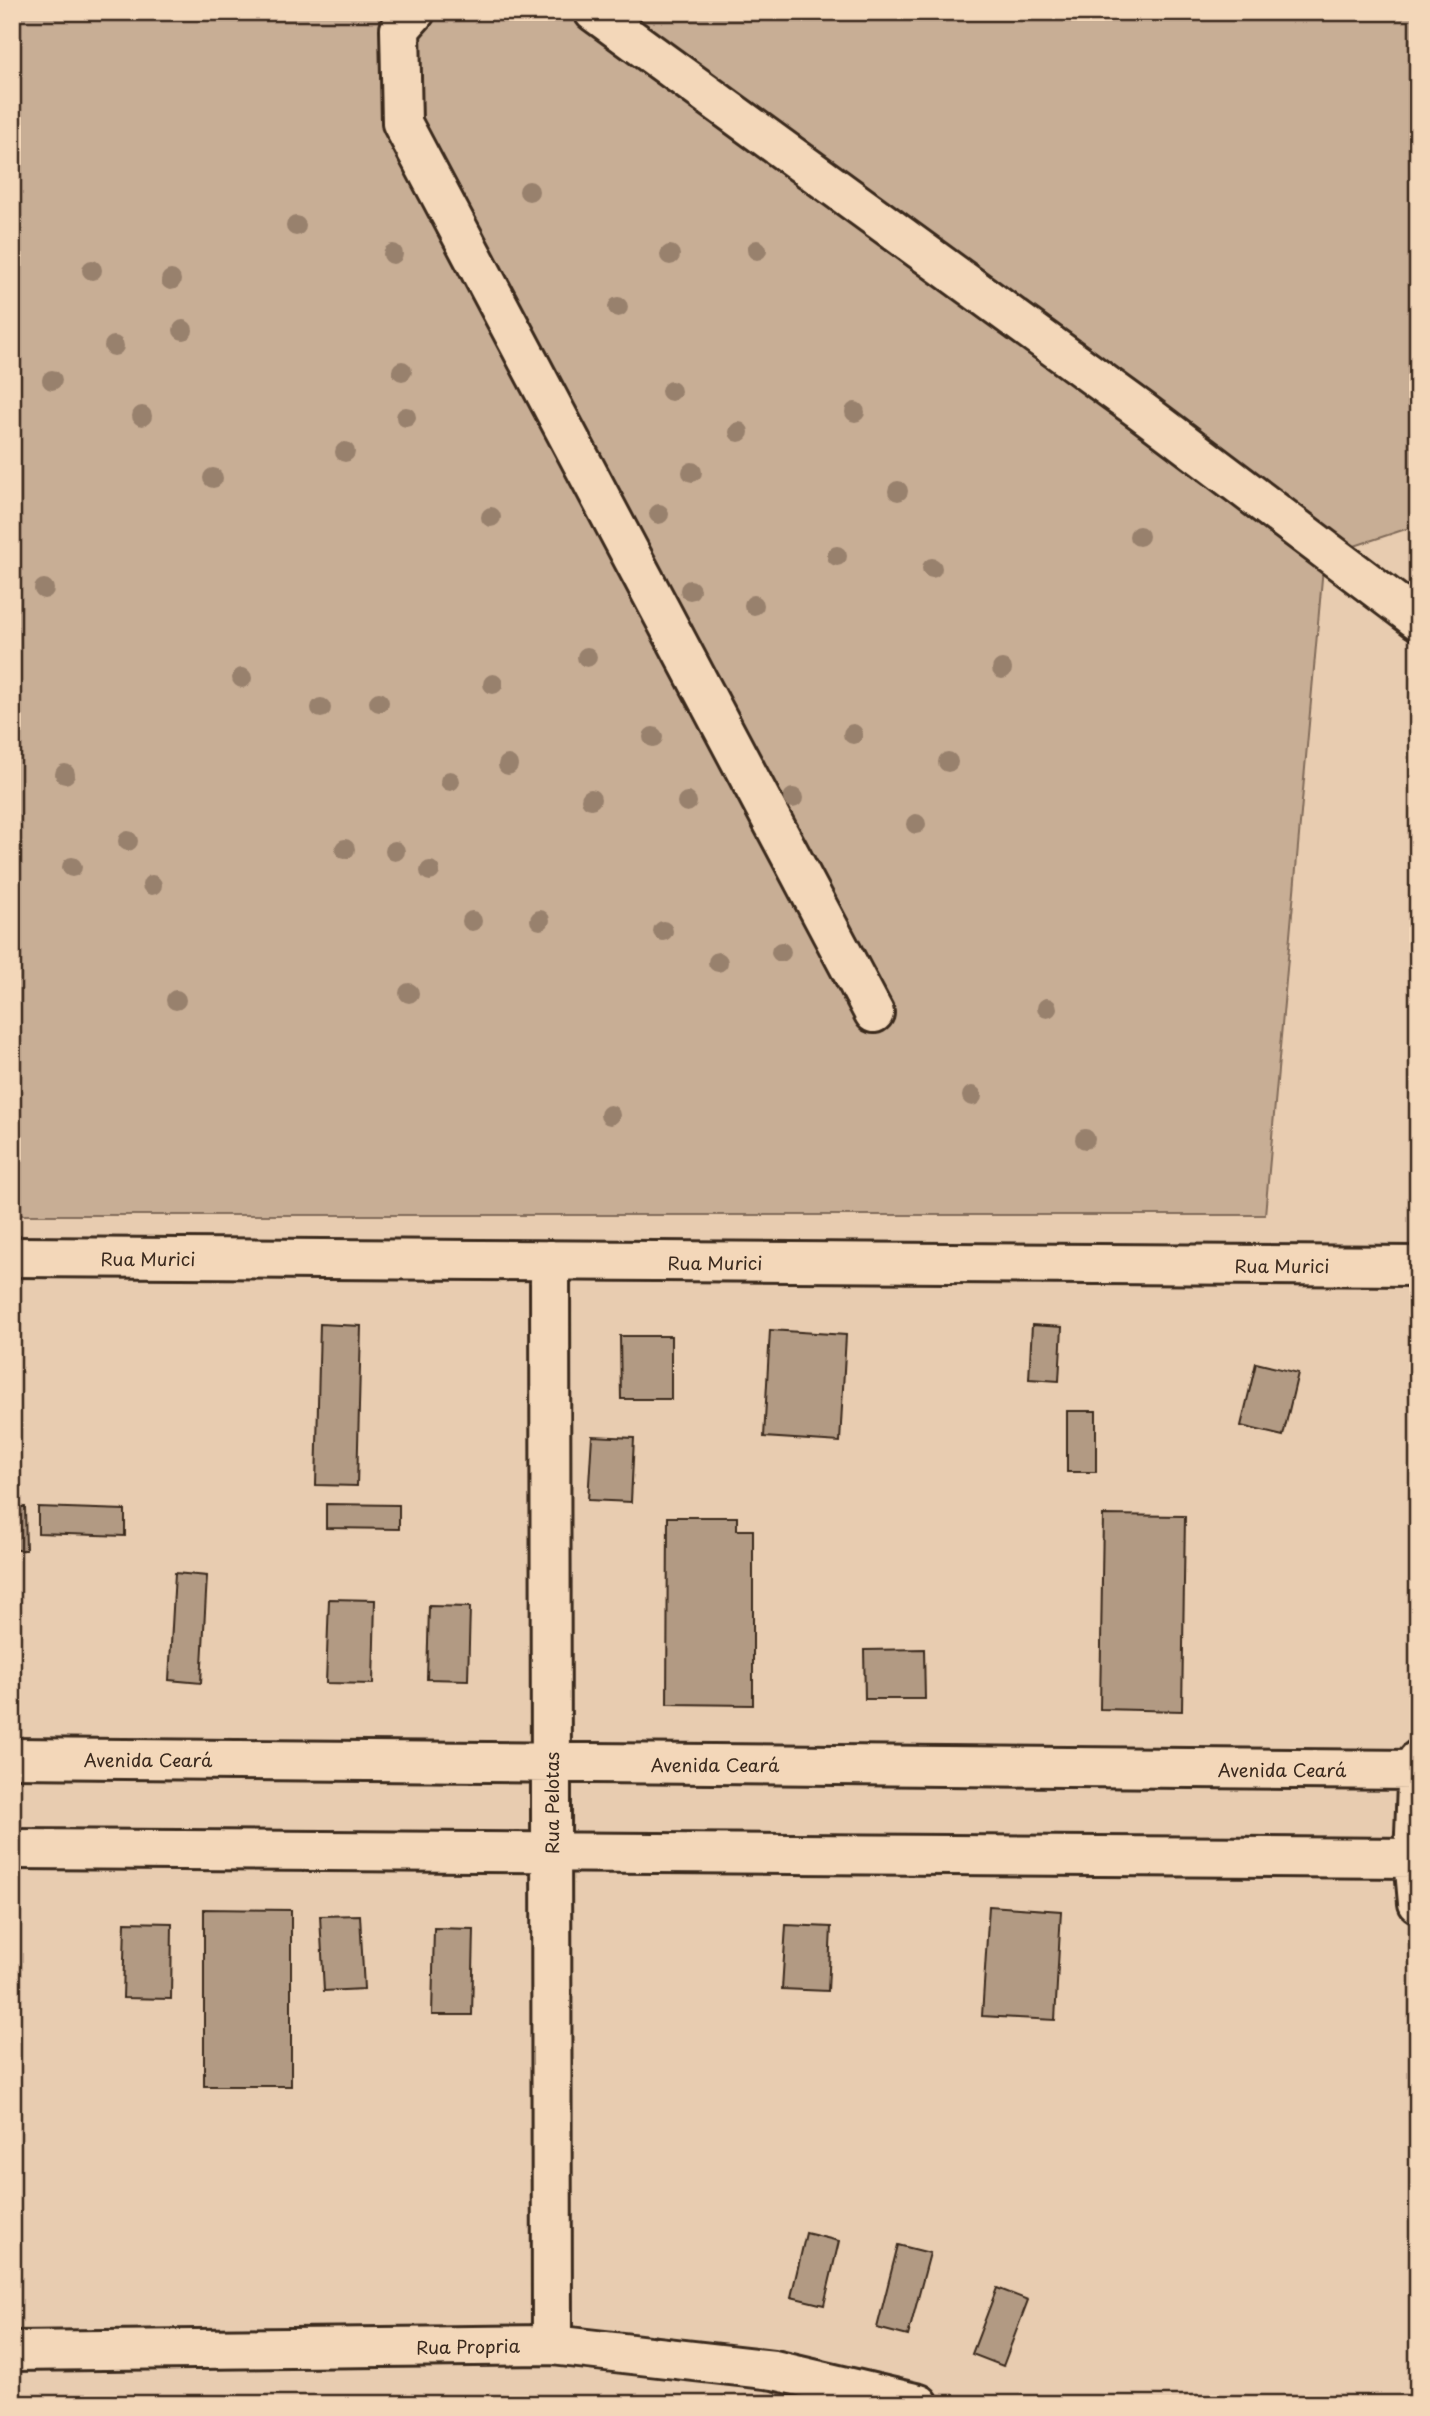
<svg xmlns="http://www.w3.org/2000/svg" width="1430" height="2416" viewBox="0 0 1430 2416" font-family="'Playpen Sans',sans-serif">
	<rect width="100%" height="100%" fill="#e8ccb0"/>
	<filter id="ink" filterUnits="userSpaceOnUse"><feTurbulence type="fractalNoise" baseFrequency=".0143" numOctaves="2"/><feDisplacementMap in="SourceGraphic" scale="14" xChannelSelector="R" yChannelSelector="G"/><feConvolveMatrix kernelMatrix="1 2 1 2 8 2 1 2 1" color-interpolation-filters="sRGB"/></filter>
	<g filter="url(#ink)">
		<path fill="#c8ae95" stroke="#826c5a" stroke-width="2" d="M 12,12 L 1418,12 L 1418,525 L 1324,556 L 1265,1215 L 12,1215 Z"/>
		<path fill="#b29a83" stroke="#3b2a1e" stroke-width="2" d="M 320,1324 L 361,1326 L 357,1486 L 316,1485 Z
			M 1032,1325 L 1062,1327 L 1059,1381 L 1029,1379 Z
			M 770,1330 L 846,1335 L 840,1442 L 764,1437 Z
			M 620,1336 L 671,1336 L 671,1399 L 621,1399 Z
			M 1256,1363 L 1298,1373 L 1283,1436 L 1241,1426 Z
			M 1067,1411 L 1096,1411 L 1096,1472 L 1067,1472 Z
			M 592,1436 L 634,1438 L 631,1502 L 588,1500 Z
			M 326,1504 L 399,1505 L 399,1529 L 326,1528 Z
			M 12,1507 L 25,1507 L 26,1550 L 12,1550 Z
			M 38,1507 L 125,1510 L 125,1536 L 38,1533 Z
			M 1103,1515 L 1185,1516 L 1182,1711 L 1100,1709 Z
			M 668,1517 L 737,1517 L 737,1530 L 753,1530 L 753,1705 L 667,1704 Z
			M 175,1573 L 207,1576 L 201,1683 L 169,1680 Z
			M 329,1599 L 375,1600 L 373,1684 L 326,1683 Z
			M 429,1606 L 470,1607 L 468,1680 L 427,1679 Z
			M 924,1649 L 925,1699 L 865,1699 L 864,1650 Z
			M 989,1906 L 1061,1911 L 1055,2020 L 982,2016 Z
			M 204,1909 L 291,1910 L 291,2086 L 204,2086 Z
			M 360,1915 L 364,1989 L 324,1991 L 320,1916 Z
			M 125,1922 L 172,1923 L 171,1999 L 123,1998 Z
			M 786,1925 L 831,1927 L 828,1991 L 782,1989 Z
			M 434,1928 L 474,1929 L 472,2015 L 432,2015 Z
			M 806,2233 L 839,2241 L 824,2305 L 791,2297 Z
			M 898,2245 L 930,2253 L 908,2336 L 877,2328 Z
			M 997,2288 L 1028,2300 L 1003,2366 L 972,2354 Z"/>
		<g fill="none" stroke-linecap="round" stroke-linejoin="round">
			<g stroke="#3b2a1e" stroke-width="44">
				<path id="minor" d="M 415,12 L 400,29 L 402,123 L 874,1013
					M 594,12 L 1143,412 L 1418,620
					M 12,1257 L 1418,1266
					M 550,1260 L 552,2345
					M 12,1758 L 1418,1770
					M 1418,1760 L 1414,1858 L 1418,1903
					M 12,1849 L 1418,1858
					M 12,2351 L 552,2345 L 774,2370 L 919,2404"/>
			</g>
			<use href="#minor" stroke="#f3d7b9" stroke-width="38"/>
		</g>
		<g fill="#98816d">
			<circle cx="529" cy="191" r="10"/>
			<circle cx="296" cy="226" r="10"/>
			<circle cx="757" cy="250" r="10"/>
			<circle cx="393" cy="254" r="10"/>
			<circle cx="670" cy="255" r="10"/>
			<circle cx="92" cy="270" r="10"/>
			<circle cx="171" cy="280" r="10"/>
			<circle cx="618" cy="307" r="10"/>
			<circle cx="183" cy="330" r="10"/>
			<circle cx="114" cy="346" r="10"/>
			<circle cx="402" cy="371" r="10"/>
			<circle cx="52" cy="380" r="10"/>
			<circle cx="671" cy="391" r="10"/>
			<circle cx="855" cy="412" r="10"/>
			<circle cx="142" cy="416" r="10"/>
			<circle cx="406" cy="417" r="10"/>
			<circle cx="739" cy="432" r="10"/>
			<circle cx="345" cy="452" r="10"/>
			<circle cx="692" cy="472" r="10"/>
			<circle cx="213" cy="478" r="10"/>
			<circle cx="898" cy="491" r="10"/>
			<circle cx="659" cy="514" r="10"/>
			<circle cx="491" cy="517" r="10"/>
			<circle cx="1139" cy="536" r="10"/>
			<circle cx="837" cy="556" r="10"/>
			<circle cx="932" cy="568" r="10"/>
			<circle cx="44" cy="589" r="10"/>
			<circle cx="690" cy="590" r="10"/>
			<circle cx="754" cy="605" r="10"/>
			<circle cx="587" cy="657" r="10"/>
			<circle cx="1002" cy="669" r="10"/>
			<circle cx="242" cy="678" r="10"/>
			<circle cx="493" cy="684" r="10"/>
			<circle cx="379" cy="702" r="10"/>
			<circle cx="321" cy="708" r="10"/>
			<circle cx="853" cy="734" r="10"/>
			<circle cx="653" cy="737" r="10"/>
			<circle cx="948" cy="762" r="10"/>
			<circle cx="508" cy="765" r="10"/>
			<circle cx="65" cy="774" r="10"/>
			<circle cx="450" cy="781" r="10"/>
			<circle cx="793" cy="798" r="10"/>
			<circle cx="591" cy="799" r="10"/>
			<circle cx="687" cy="802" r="10"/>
			<circle cx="916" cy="824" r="10"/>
			<circle cx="128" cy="841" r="10"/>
			<circle cx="345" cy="849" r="10"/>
			<circle cx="395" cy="851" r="10"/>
			<circle cx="72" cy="867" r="10"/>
			<circle cx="430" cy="871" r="10"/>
			<circle cx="152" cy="885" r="10"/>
			<circle cx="540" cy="920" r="10"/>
			<circle cx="472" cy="921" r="10"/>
			<circle cx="663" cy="931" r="10"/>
			<circle cx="781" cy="952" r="10"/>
			<circle cx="718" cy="962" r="10"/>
			<circle cx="409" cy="993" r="10"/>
			<circle cx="176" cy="1000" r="10"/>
			<circle cx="1047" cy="1008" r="10"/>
			<circle cx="972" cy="1096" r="10"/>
			<circle cx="610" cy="1115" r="10"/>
			<circle cx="1085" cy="1139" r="10"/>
		</g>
	</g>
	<g text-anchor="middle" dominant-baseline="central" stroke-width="5" stroke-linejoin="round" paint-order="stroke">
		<g font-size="18" fill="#3b2a1e" stroke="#f3d7b9">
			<text x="148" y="1258">Rua Murici</text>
			<text x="715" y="1262">Rua Murici</text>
			<text x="1282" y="1265">Rua Murici</text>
			<text x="148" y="1759">Avenida Ceará</text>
			<text x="715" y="1764">Avenida Ceará</text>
			<text x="1282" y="1769">Avenida Ceará</text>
			<text transform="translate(551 1803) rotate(-90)">Rua Pelotas</text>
			<text transform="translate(468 2346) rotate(-1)">Rua Propria</text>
		</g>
	</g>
	<rect width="1430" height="2416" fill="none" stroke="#f3d7b9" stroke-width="42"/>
	<rect x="21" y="21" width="1388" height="2374" fill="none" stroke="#3b2a1e" stroke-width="2.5" filter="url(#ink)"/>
</svg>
